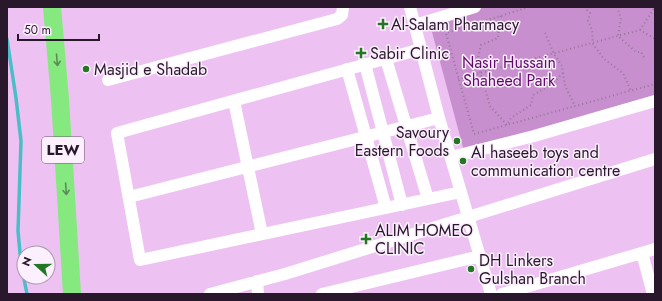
<svg xmlns="http://www.w3.org/2000/svg" width="662" height="301" viewBox="0 0 662 301" font-family="Jost,sans-serif">
	<rect width="100%" height="100%" fill="#eec1f3"/>
	<path fill="#c78fcd" d="M 475,7 L 655,7 L 655,95 L 464,151 L 429,21 Z"/>
	<g fill="none" stroke-linecap="round" stroke-linejoin="round">
		<path stroke="#4abec7" stroke-width="3.5" d="M 7,39 L 16,98 L 21,141 L 18,231 L 21,264 L 27,294"/>
		<path stroke="#97769b" stroke-width="2" stroke-dasharray="1 3" stroke-linecap="butt" d="M 529,7 L 446,33 L 474,134 L 655,84
			M 584,7 L 590,13 L 588,21 L 592,30 L 593,44 L 604,59 L 623,73 L 631,91
			M 617,7 L 621,18 L 618,36 L 636,52 L 641,52 L 645,59
			M 501,16 L 498,38 L 481,45 L 477,62 L 490,106 L 507,125 L 511,118 L 531,105 L 533,95 L 551,85 L 563,73
			M 640,30 L 655,7
			M 545,33 L 554,54 L 562,66 L 565,86 L 575,106
			M 458,79 L 640,30 L 655,39"/>
		<path stroke="#fff" stroke-width="12" d="M 410,7 L 439,118 L 491,294
			M 415,25 L 475,7
			M 421,49 L 117,133 L 140,260 L 461,192
			M 386,59 L 428,199
			M 365,64 L 402,205
			M 347,69 L 386,208
			M 108,80 L 337,19 L 342,15 L 343,7
			M 234,101 L 262,234
			M 451,157 L 534,136 L 655,101
			M 129,197 L 439,118
			M 642,253 L 653,294
			M 257,281 L 258,294
			M 210,294 L 285,274 L 655,159
			M 322,294 L 480,256
			M 502,294 L 655,249"/>
		<path stroke="#85e97f" stroke-width="18" d="M 52,7 L 60,99 L 72,294"/>
	</g>
	<defs><path id="oneway-shaft" d="M-6 0H5M1.5-3L5.5 0L1.5 3" fill="none" stroke-width="1.6" stroke-linecap="round" stroke-linejoin="round"/></defs>
	<g stroke="#5c8b59">
		<use href="#oneway-shaft" transform="translate(57 60) rotate(85)"/>
		<use href="#oneway-shaft" transform="translate(66 189) rotate(86)"/>
	</g>
	<g fill="#237722" stroke="#fceffe" stroke-width="1.5">
		<path d="M381 18h4v4h4v4h-4v4h-4v-4h-4v-4h4z"/>
		<path d="M359 47h4v4h4v4h-4v4h-4v-4h-4v-4h4z"/>
		<circle cx="86" cy="69" r="4"/>
		<circle cx="457" cy="141" r="4"/>
		<circle cx="463" cy="161" r="4"/>
		<path d="M364 233h4v4h4v4h-4v4h-4v-4h-4v-4h4z"/>
		<circle cx="471" cy="269" r="4"/>
	</g>
	<g text-anchor="middle" dominant-baseline="central" stroke-width="3" stroke-linejoin="round" paint-order="stroke">
		<rect fill="#fceffe" stroke="#68586a" stroke-width="1" x="42" y="137" width="42" height="26" rx="3"/>
		<g font-size="15" font-weight="bold" fill="#29182b">
			<text x="63" y="150">LEW</text>
		</g>
		<g font-size="16" fill="#29182b" stroke="#fceffe" text-anchor="start">
			<text x="391" y="24">Al-Salam Pharmacy</text>
			<text x="370" y="53">Sabir Clinic</text>
			<text x="94" y="69">Masjid e Shadab</text>
			<text x="449" y="132" text-anchor="end">Savoury<tspan x="449" dy="18">Eastern Foods</tspan></text>
			<text x="471" y="152">Al haseeb toys and<tspan x="471" dy="18">communication centre</tspan></text>
			<text x="375" y="230">ALIM HOMEO<tspan x="375" dy="18">CLINIC</tspan></text>
			<text x="479" y="260">DH Linkers<tspan x="479" dy="18">Gulshan Branch</tspan></text>
		</g>
		<g font-size="16" fill="#60096a" stroke="#fceffe">
			<text x="509" y="62">Nasir Hussain<tspan x="509" dy="18">Shaheed Park</tspan></text>
		</g>
	</g>
	<rect width="662" height="301" fill="none" stroke="#29182b" stroke-width="16"/>
	<g transform="translate(36 265) rotate(291)"><circle r="19" fill="#fceffe" stroke="#a899aa"/>
	<path d="M0-3L7 15L0 10L-7 15Z" fill="#237722"/>
	<text y="-6" font-size="11" font-weight="bold" text-anchor="middle" fill="#29182b">N</text>
	</g>
	<path d="M18 34v6h81v-6" fill="none" stroke="#29182b" stroke-width="2"/>
	<text x="24" y="34" font-size="12" fill="#29182b" stroke="#fceffe" stroke-width="3" paint-order="stroke">50 m</text>
</svg>
